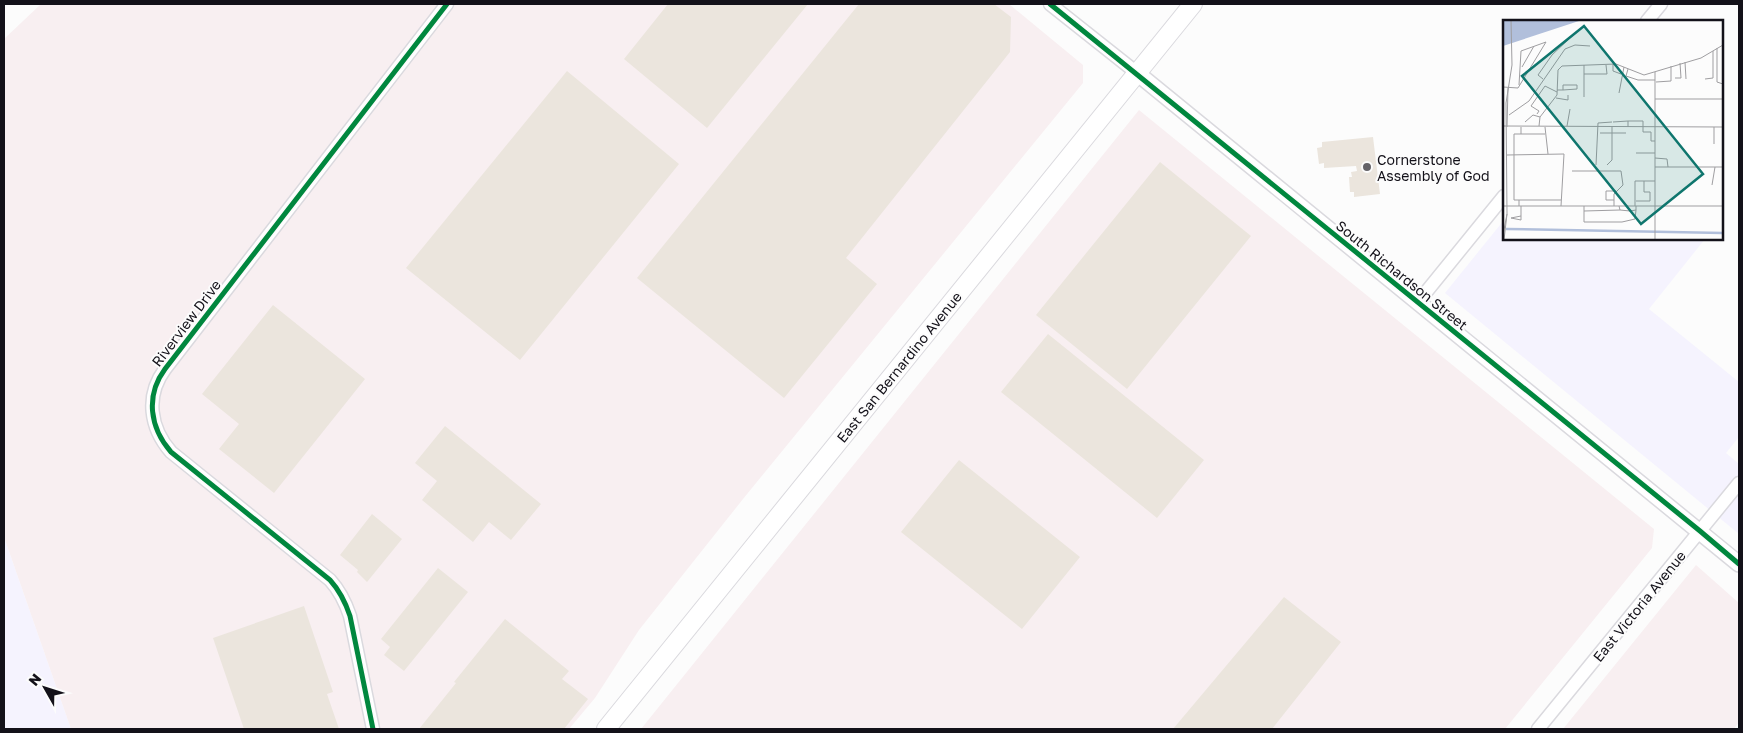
<svg xmlns="http://www.w3.org/2000/svg" width="1743" height="733" viewBox="0 0 1743 733" font-family="'Golos Text',sans-serif">
	<rect width="100%" height="100%" fill="#fcfcfc"/>
	<path fill="#f5f3fe" d="M 1504,220 L 1504,239 L 1705,239 L 1649,309 L 1739,382 L 1739,437 L 1726,453 L 1739,464 L 1739,534 L 1445,293 Z
		M 4,537 L 71,729 L 4,729 Z"/>
	<path fill="#f8eff1" d="M 41,4 L 1009,4 L 1083,65 L 1083,83 L 743,499 L 639,630 L 595,698 L 569,729 L 71,729 L 4,537 L 4,39 Z
		M 1139,110 L 1654,529 L 1652,548 L 1505,729 L 641,729 Z
		M 1696,565 L 1739,603 L 1739,722 L 1734,729 L 1563,729 Z"/>
	<path fill="#ebe5dd" d="M 668,4 L 808,4 L 707,128 L 624,59 Z
		M 859,4 L 994,4 L 1011,17 L 1010,52 L 846,258 L 877,284 L 784,398 L 637,278 Z
		M 567,71 L 679,164 L 520,360 L 406,268 Z
		M 1373,137 L 1380,194 L 1354,197 L 1354,192 L 1350,192 L 1349,177 L 1352,177 L 1351,172 L 1357,171 L 1356,166 L 1324,168 L 1324,163 L 1319,164 L 1317,148 L 1322,147 L 1322,142 Z
		M 1160,162 L 1251,236 L 1127,389 L 1036,315 Z
		M 273,305 L 365,379 L 274,493 L 219,449 L 239,424 L 202,394 Z
		M 1048,334 L 1204,460 L 1157,518 L 1001,392 Z
		M 445,426 L 541,504 L 511,540 L 489,522 L 473,542 L 422,500 L 437,481 L 415,463 Z
		M 959,460 L 1080,557 L 1022,629 L 901,532 Z
		M 372,514 L 402,539 L 367,582 L 357,572 L 358,570 L 340,555 Z
		M 438,568 L 468,592 L 404,671 L 384,655 L 390,647 L 381,639 Z
		M 1284,597 L 1341,642 L 1272,729 L 1173,729 Z
		M 304,606 L 333,692 L 327,694 L 339,729 L 244,729 L 213,638 Z
		M 505,619 L 569,671 L 562,679 L 588,699 L 564,729 L 419,729 L 456,683 L 454,682 Z"/>
	<g fill="none" stroke-linecap="round" stroke-linejoin="round">
		<g stroke="#dad9de" stroke-width="15">
			<path id="minor" d="M 1050,4 L 1137,73
				M 1647,21 L 1661,4
				M 1418,302 L 1504,196
				M 373,729 L 350,616 C 345,601 340,591 330,580 L 171,452 C 150,428 145,396 165,369 L 447,4
				M 1538,729 L 1739,483"/>
		</g>
		<g stroke="#dad9de" stroke-width="18">
			<path id="tertiary" d="M 1137,73 L 1739,564"/>
		</g>
		<g stroke="#dad9de" stroke-width="20">
			<path id="secondary" d="M 606,729 L 1193,4"/>
		</g>
		<use href="#minor" stroke="#fff" stroke-width="12"/>
		<use href="#tertiary" stroke="#fff" stroke-width="15"/>
		<use href="#secondary" stroke="#fff" stroke-width="18"/>
		<g stroke="#fcfcfc" stroke-width="8">
			<path id="cycleway" d="M 1050,4 L 1700,531 L 1739,564
				M 373,729 L 350,616 C 345,601 340,591 330,580 L 171,452 C 150,428 145,396 165,369 L 447,4"/>
		</g>
		<use href="#cycleway" stroke="#00873e" stroke-width="5"/>
	</g>
	<circle fill="#656368" stroke="#fcfcfc" stroke-width="2" cx="1367" cy="167" r="5"/>
	<g text-anchor="middle" dominant-baseline="central" stroke-width="4" stroke-linejoin="round" paint-order="stroke">
		<g font-size="14" fill="#131119" stroke="#fcfcfc" text-anchor="start">
			<text x="1377" y="159">Cornerstone<tspan x="1377" dy="16">Assembly of God</tspan></text>
		</g>
		<g font-size="14" fill="#131119" stroke="#fcfcfc">
			<text transform="translate(1402 275) rotate(39)">South Richardson Street</text>
			<text transform="translate(186 323) rotate(-53)">Riverview Drive</text>
			<text transform="translate(899 367) rotate(-51)">East San Bernardino Avenue</text>
			<text transform="translate(1639 606) rotate(-51)">East Victoria Avenue</text>
		</g>
	</g>
	<g transform="translate(1503 20)">
		<rect width="220" height="220" fill="#fcfcfc"/>
		<path d="M 0,0 L 79,0 L 0,26 Z" fill="#b1bfdb"/>
		<path fill="none" stroke="#b1bfdb" stroke-width="2.5" d="M 3,209 L 220,213"/>
		<path fill="none" stroke="#9f9ea1" stroke-width="1" d="M 214,28 L 214,62 L 220,64M 182,42 L 183,59M 110,44 L 110,51 L 118,54M 81,45 L 81,77M 19,47 L 31,26M 125,49 L 123,56 L 135,60 L 152,60M 152,52 L 152,220M 81,54 L 104,54 L 103,45M 172,58 L 178,58 L 177,43M 40,59 L 35,55 L 49,35 L 67,18M 202,59 L 210,58 L 210,31M 153,62 L 168,61 L 168,46M 0,67 L 15,68 L 43,22 L 18,31 L 16,65M 54,70 L 60,70 L 74,69 L 74,65 L 60,65 L 60,70M 116,73 L 121,47M 53,78 L 65,80 L 65,75M 152,79 L 220,79M 34,94 L 36,91 L 28,86 L 42,66 L 54,72M 6,95 L 26,81 L 62,29 L 72,25 L 87,26M 125,101 L 140,101 L 140,112 L 148,112 L 148,121 L 152,121M 22,102 L 30,95 L 37,97M 110,102 L 125,101 L 125,107M 0,106 L 220,107M 36,106 L 37,97 L 54,75 L 55,50 L 59,46 L 113,44 L 141,55 L 198,38 L 220,25M 64,106 L 67,89M 4,107 L 5,68M 42,107 L 45,134M 97,113 L 123,113M 18,114 L 42,114M 211,124 L 211,107M 133,133 L 152,133M 4,135 L 61,134 L 58,186M 152,138 L 164,139 L 165,147M 93,145 L 95,103 L 109,102M 104,145 L 109,140 L 109,107M 152,147 L 220,147M 69,151 L 118,151 L 120,165 L 111,174 L 111,186M 209,165 L 212,147M 16,180 L 58,180M 111,180 L 103,180 L 103,171 L 113,171M 133,181 L 147,181 L 147,172 L 141,172 L 141,161M 0,186 L 220,186M 16,186 L 16,180 L 11,180 L 11,114 L 18,114 L 18,107M 18,186 L 18,200 L 8,198 L 18,196M 81,186 L 81,191 L 117,190 L 116,186M 132,186 L 132,161 L 152,161M 117,190 L 127,191 L 133,190 L 133,186M 81,191 L 81,202 L 119,202 L 132,199 L 133,190M 0,215 L 4,194 L 3,83 L 9,45 L 8,0M 1,220 L 4,194"/>
		<path fill="#0f766e" fill-opacity="0.15" stroke="#0f766e" stroke-width="2.5" d="M 81,6 L 200,154 L 138,204 L 19,56 Z"/>
		<rect width="220" height="220" fill="none" stroke="#131119" stroke-width="2.5"/>
	</g>
	<rect width="1743" height="733" fill="none" stroke="#131119" stroke-width="10"/>
	<g transform="translate(45 688) rotate(309)" stroke="#fcfcfc" stroke-width="4" paint-order="stroke">
	<path d="M0-4L9 19L0 12L-9 19Z" fill="#131119"/>
	<text y="-8" font-size="14" font-weight="bold" text-anchor="middle" fill="#131119">N</text>
	</g>
</svg>
